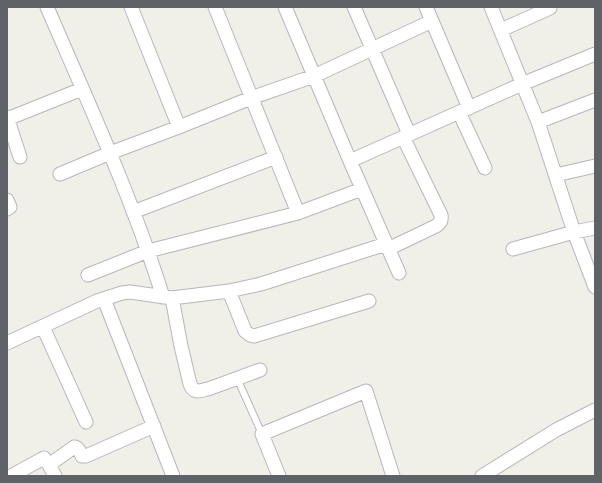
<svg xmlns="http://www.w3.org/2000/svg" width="602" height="483" viewBox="0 0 602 483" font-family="'DejaVu Sans',sans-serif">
	<rect width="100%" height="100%" fill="#f0efe8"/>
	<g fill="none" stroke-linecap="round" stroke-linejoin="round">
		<g stroke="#b5b7bb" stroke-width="8">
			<path id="lane" d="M 237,378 L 262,434"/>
		</g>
		<g stroke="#b5b7bb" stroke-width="15">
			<path id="street" d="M 47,7 C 88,102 132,197 163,297
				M 131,7 L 179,127
				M 215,7 L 298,213
				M 285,7 L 350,161 L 399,273
				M 354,7 L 409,134
				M 426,7 L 469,108
				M 491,7 L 538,122 L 574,232 L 595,287
				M 501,30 L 550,8
				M 459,112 L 485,168
				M 7,117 L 20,157
				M 7,119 L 82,89
				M 538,122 L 595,100
				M 350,161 L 522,84 L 595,54
				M 60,174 L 110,153 L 179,127 L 251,98 L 314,76 L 432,21
				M 556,175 L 595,166
				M 7,200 L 10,207 L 7,209
				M 133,212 L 276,157
				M 388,249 L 436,226 C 440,223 442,221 441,215 L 403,137
				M 513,249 L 574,232 L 595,228
				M 88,275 L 148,251 L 298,213 L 362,189
				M 229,291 L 245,331 L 250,335 L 254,336 L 369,301
				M 172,298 L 181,346 L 190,384 C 194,394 199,391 208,389 L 260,370
				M 104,299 L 173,476
				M 43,327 L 86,422
				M 7,343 L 97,301 L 122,293 L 130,292 L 172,298 L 229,291 L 261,284 L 386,244
				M 49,465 L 55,476
				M 11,476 L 42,459 L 44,458 L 49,465 L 74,447 C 78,447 80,452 82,456 L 86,456 L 154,426
				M 279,476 L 262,434 L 366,391 L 393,476
				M 482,476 L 556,430 L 595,410"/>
		</g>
		<use href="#lane" stroke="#fff" stroke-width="6"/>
		<use href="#street" stroke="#fff" stroke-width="13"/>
	</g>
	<rect width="602" height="483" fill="none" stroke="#5f6267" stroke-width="16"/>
</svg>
